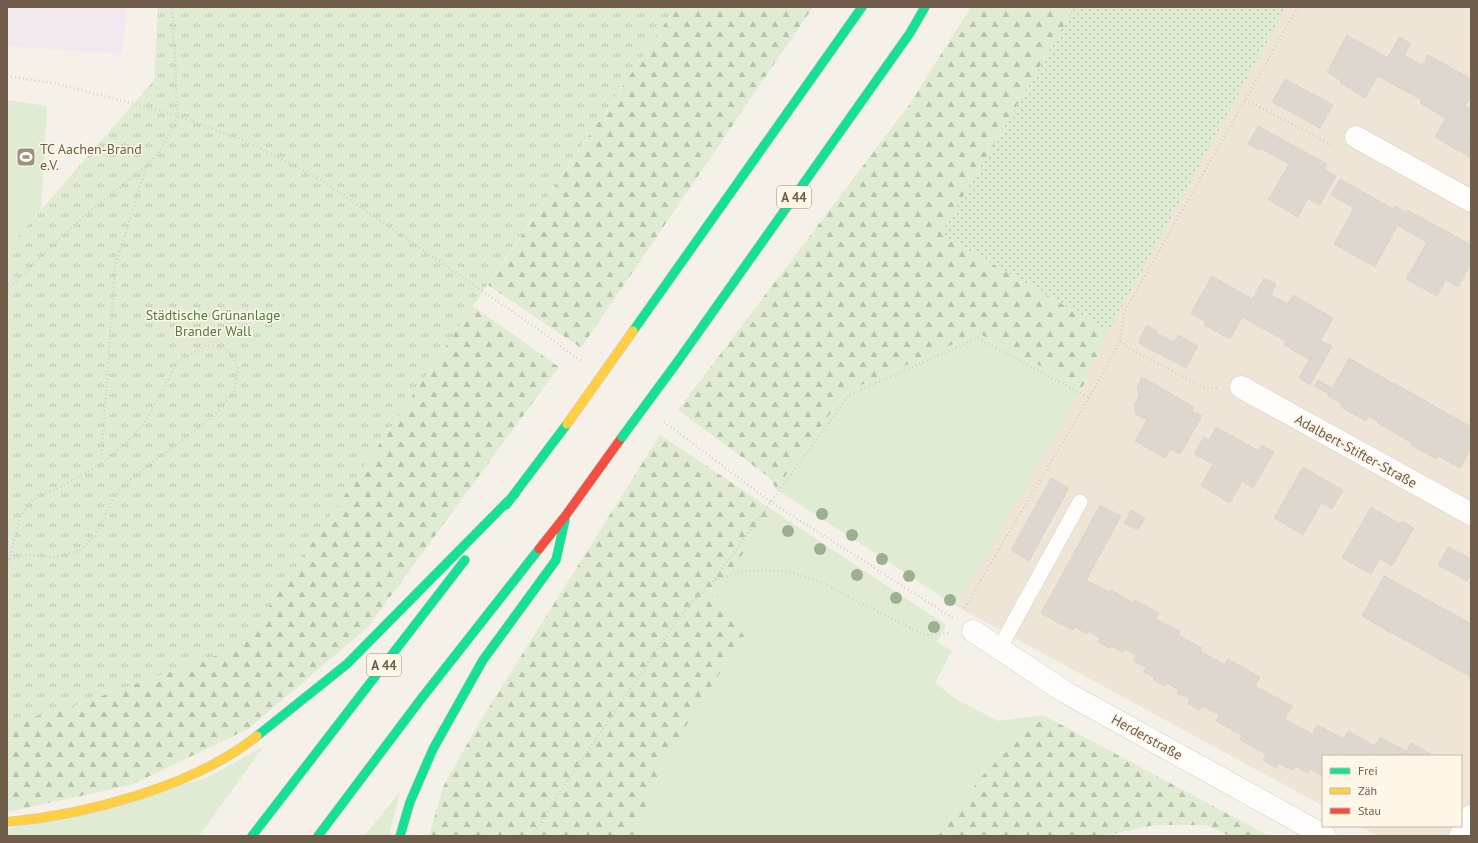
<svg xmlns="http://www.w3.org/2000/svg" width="1478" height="843" viewBox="0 0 1478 843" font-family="'PT Sans',sans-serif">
	<defs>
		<pattern id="forest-firs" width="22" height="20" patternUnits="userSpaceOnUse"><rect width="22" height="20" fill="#dfebd3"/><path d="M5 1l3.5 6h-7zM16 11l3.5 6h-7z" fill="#b9c2ad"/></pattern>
		<pattern id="park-tufts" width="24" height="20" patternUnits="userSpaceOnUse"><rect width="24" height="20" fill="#dfebd3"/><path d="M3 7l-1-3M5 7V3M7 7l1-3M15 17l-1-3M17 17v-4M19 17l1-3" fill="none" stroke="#b9c2ad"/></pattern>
		<pattern id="garden-dots" width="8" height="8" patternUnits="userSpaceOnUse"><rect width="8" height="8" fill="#dfebd3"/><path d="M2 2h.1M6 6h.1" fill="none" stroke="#b9c2ad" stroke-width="1.8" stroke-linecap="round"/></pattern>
	</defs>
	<rect width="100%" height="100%" fill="#f5f1e8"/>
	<path fill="#eee5d6" d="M 1286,7 L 1471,7 L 1471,836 L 1378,836 L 1360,826 L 1461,826 L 1461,756 L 1323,756 L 1323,806 L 956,606 L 1082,388 L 1109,331 Z"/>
	<path fill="#f2e8f0" d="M 7,7 L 127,7 L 122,54 L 7,46 Z"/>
	<path fill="#dfebd3" d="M 7,100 L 47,106 L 41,209 L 7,249 Z
		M 978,333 L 1082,388 L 956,606 L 776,489 L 846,392 Z
		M 774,511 L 946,625 L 937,642 L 952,651 L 935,683 L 956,699 L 998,721 L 1043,715 L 980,778 L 938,836 L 636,836 L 664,760 L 744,636 L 715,592 Z
		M 263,747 L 199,836 L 7,836 L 7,829 L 206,778 Z
		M 400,792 L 389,836 L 364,836 Z"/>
	<path fill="url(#forest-firs)" d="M 676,7 L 813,7 L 581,348 L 488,285 Z
		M 971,7 L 1075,7 L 941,234 L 1109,331 L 1082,388 L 978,333 L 846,392 L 776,489 L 770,478 L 678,410 L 909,105 Z
		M 473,306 L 559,367 L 368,627 L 248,729 L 131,785 L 7,812 L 7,722 L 59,711 L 242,646 Z
		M 660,435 L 774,511 L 715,592 L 744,636 L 664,760 L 636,836 L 429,836 L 443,787 L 479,723 Z
		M 1043,715 L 1269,836 L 1230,836 L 1206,825 L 1155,825 L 1102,836 L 938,836 L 980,778 Z"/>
	<path fill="url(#park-tufts)" d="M 158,7 L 676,7 L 242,646 L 59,711 L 7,722 L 7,249 L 154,80 Z"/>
	<path fill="url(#garden-dots)" d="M 1075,7 L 1286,7 L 1109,331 L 941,234 Z"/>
	<path fill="#ded7ce" stroke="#ddd5cb" d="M 1347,35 L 1388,58 L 1365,98 L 1340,83 L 1341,81 L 1327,72 Z
		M 1399,37 L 1411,44 L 1404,55 L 1422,65 L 1407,92 L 1378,76 Z
		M 1428,55 L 1468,77 L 1445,118 L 1420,103 L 1422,100 L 1407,92 Z
		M 1468,77 L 1471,79 L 1471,96 L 1465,106 L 1455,101 Z
		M 1285,79 L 1333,105 L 1320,128 L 1272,102 Z
		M 1455,101 L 1465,106 L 1445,143 L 1435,137 Z
		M 1465,106 L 1471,109 L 1471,139 L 1463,153 L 1445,143 Z
		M 1258,126 L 1327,164 L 1298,217 L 1268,200 L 1289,164 L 1260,148 L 1259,150 L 1248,144 Z
		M 1471,139 L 1471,158 L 1463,153 Z
		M 1325,170 L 1336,176 L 1320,205 L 1308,199 Z
		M 1340,179 L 1393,209 L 1364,261 L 1334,244 L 1354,208 L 1331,195 Z
		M 1395,206 L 1405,212 L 1375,267 L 1364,261 Z
		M 1407,210 L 1466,242 L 1437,296 L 1406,279 L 1427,242 L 1398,226 Z
		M 1466,242 L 1471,245 L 1471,263 L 1458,287 L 1446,280 Z
		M 1212,276 L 1252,299 L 1230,339 L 1204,325 L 1206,322 L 1191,313 Z
		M 1264,278 L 1276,284 L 1271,295 L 1288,304 L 1271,333 L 1242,317 Z
		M 1293,295 L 1333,318 L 1310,360 L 1284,345 L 1286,341 L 1271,333 Z
		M 1147,325 L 1157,331 L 1156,333 L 1174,342 L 1178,335 L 1198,346 L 1186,368 L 1140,344 L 1139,340 Z
		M 1320,340 L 1332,346 L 1310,385 L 1299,378 Z
		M 1349,358 L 1389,381 L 1366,421 L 1341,407 L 1342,404 L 1328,396 Z
		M 1142,377 L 1194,407 L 1165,458 L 1135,441 L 1147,420 L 1136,414 L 1134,405 L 1139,396 L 1137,387 Z
		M 1318,380 L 1332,388 L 1329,394 L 1314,386 Z
		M 1389,381 L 1399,386 L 1379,422 L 1369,416 Z
		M 1399,386 L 1459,420 L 1436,459 L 1411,445 L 1412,443 L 1378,423 Z
		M 1192,411 L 1202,416 L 1180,454 L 1170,449 Z
		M 1459,420 L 1471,427 L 1471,448 L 1460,468 L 1438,456 Z
		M 1216,427 L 1259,451 L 1230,503 L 1201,486 L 1213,464 L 1194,454 L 1204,437 L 1209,440 Z
		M 1262,445 L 1274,452 L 1253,488 L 1242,481 Z
		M 1303,467 L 1332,484 L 1303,535 L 1274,518 Z
		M 1051,478 L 1069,488 L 1029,561 L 1011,550 Z
		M 1332,484 L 1343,490 L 1332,509 L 1321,503 Z
		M 1100,505 L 1121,516 L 1062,625 L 1041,613 Z
		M 1371,507 L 1400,524 L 1371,574 L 1342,558 Z
		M 1131,510 L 1145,518 L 1138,530 L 1124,523 Z
		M 1402,521 L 1414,528 L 1392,566 L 1380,559 Z
		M 1448,547 L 1471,559 L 1471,574 L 1467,581 L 1438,565 Z
		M 1384,576 L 1410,590 L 1388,631 L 1362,616 Z
		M 1086,580 L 1110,592 L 1087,634 L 1075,627 L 1073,630 L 1062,625 Z
		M 1111,590 L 1134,603 L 1110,648 L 1098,642 L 1100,638 L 1088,631 Z
		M 1410,590 L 1437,605 L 1414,645 L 1388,631 Z
		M 1135,600 L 1159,613 L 1136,655 L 1125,649 L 1123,652 L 1111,646 Z
		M 1437,605 L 1463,619 L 1440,660 L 1414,645 Z
		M 1156,619 L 1180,631 L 1155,677 L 1144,672 L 1146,667 L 1133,661 Z
		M 1463,619 L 1471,624 L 1471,665 L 1466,674 L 1440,660 Z
		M 1178,635 L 1202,648 L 1179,690 L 1167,683 L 1165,686 L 1153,680 Z
		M 1200,651 L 1225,665 L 1200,710 L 1188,704 L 1190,699 L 1177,693 Z
		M 1228,659 L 1260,677 L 1232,730 L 1216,721 L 1220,715 L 1202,706 Z
		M 1471,665 L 1471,677 L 1466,674 Z
		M 1255,686 L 1292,706 L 1266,754 L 1240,740 L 1242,735 L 1232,730 Z
		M 1285,719 L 1312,734 L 1293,770 L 1278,763 L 1276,768 L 1263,760 Z
		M 1317,725 L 1344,739 L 1335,756 L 1323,756 L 1323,776 L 1310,769 L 1308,773 L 1295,766 Z
		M 1348,731 L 1375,746 L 1369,756 L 1335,756 Z
		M 1380,737 L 1406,751 L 1404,756 L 1369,756 Z
		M 1411,743 L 1434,756 L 1404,756 Z"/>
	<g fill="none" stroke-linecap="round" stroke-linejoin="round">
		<g stroke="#d4cec6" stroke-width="16">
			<path id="lane" d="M 999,649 L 1080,502"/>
		</g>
		<g stroke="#d4cec6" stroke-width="23">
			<path id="street" d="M 1356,137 L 1471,201
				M 1241,387 L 1471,514
				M 973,631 L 1065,692 L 1325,836
				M 1460,836 L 1471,816"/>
		</g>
		<g stroke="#d3cdc5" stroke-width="10">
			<path id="fast" d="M 633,331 L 862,7
				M 678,361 L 910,33 L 925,7
				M 506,505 L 567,424
				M 257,736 L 347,664 L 515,494
				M 252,836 L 465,560
				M 318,836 L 421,699 L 539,549
				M 400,836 L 410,802 L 433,749 L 483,660 L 556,560 L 565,520"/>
		</g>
		<g stroke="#d3cdc5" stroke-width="10">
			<path id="slow" d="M 7,822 C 86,815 195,786 257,736"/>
		</g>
		<g stroke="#d3cdc5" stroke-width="10">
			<path id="jam" d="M 539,549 L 566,515 L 622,437"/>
		</g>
		<path stroke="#d6d0ca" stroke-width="2.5" stroke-dasharray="1 3" stroke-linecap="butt" d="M 7,76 L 58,84 L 146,107 L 178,116 L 248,142 L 320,179 L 536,328 L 581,361
			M 1245,100 L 1332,145
			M 7,289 L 84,216 L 146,166 L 160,151 L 178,116 L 172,7
			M 1120,341 L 1130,349 L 1205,388 L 1218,388
			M 664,422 L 771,502 L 953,618
			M 101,463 L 115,267 L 146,167
			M 7,563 L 9,560 L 20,517 L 33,499 L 61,487 L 101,464 L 128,442 L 146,421 L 177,362 L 207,345 L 227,349 L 238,368 L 234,392 L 212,418 L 128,481 L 113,498 L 95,536 L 79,551 L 55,557 L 28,555 L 9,560
			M 715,580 L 741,572 L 767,570 L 793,573 L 818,581 L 924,635 L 949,633
			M 964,608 L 1089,398 L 1120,341 L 1124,313 L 1298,7
			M 533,836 L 560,792 L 682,613 L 714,580 L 849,395 L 978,338 L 1089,398"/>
		<use href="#lane" stroke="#fefdfc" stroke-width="15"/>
		<use href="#street" stroke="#fefdfc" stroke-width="22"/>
		<use href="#fast" stroke="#16e098" stroke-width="9"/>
		<use href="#slow" stroke="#ffcf43" stroke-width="9"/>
		<use href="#jam" stroke="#f24e42" stroke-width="9"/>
		<g stroke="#d3cdc5" stroke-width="10" stroke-linecap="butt">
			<path id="fast-bridge" d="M 622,437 L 678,361"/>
		</g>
		<g stroke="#d3cdc5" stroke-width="10" stroke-linecap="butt">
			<path id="slow-bridge" d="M 567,424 L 633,331"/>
		</g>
		<use href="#fast-bridge" stroke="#16e098" stroke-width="9"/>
		<use href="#slow-bridge" stroke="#ffcf43" stroke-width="9"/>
	</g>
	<g fill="#9bb08f">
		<circle cx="822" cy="514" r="6"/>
		<circle cx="788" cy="531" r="6"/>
		<circle cx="852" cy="535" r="6"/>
		<circle cx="820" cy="549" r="6"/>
		<circle cx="882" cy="559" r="6"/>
		<circle cx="857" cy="575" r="6"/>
		<circle cx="909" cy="576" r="6"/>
		<circle cx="896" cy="598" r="6"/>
		<circle cx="950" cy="600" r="6"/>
		<circle cx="934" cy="627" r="6"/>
	</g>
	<defs>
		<g id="stadium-square" transform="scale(1)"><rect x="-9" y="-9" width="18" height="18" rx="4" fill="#9f9082" stroke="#fef7e8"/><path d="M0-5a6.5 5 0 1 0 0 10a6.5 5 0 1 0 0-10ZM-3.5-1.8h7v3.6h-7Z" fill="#fff"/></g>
	</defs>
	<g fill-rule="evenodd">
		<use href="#stadium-square" x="26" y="157"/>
	</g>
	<g text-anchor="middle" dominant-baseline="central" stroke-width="3" stroke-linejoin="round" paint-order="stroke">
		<g fill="#fef7e8" stroke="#9b8a7a" stroke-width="1">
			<rect x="777" y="186" width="34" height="22" rx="3"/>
			<rect x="367" y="654" width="34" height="22" rx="3"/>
		</g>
		<g font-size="13" font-weight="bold" fill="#705c4b">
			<text x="794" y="197">A 44</text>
			<text x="384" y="665">A 44</text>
		</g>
		<g font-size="14" fill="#705c4b" stroke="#fef7e8" text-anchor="start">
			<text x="40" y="149">TC Aachen-Brand<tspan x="40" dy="16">e.V.</tspan></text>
		</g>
		<g font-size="14" fill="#517a47" stroke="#fef7e8">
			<text x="213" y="315">Städtische Grünanlage<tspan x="213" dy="16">Brander Wall</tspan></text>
		</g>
		<g font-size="14" fill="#705c4b" stroke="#fef7e8">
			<text transform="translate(1356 451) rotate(29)">Adalbert-Stifter-Straße</text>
			<text transform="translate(1147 737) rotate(29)">Herderstraße</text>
		</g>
	</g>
	<rect width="1478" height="843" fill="none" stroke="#705c4b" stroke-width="16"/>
	<rect x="1322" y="755" width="140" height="72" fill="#fef7e8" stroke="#c5b9a9"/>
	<rect x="1330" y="768" width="20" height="6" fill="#16e098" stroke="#c5b9a9"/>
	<text x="1358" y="775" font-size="12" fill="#705c4b">Frei</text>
	<rect x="1330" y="788" width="20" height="6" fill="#ffcf43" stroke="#c5b9a9"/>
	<text x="1358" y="795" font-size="12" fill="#705c4b">Zäh</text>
	<rect x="1330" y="808" width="20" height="6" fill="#f24e42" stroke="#c5b9a9"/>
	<text x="1358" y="815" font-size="12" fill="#705c4b">Stau</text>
</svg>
